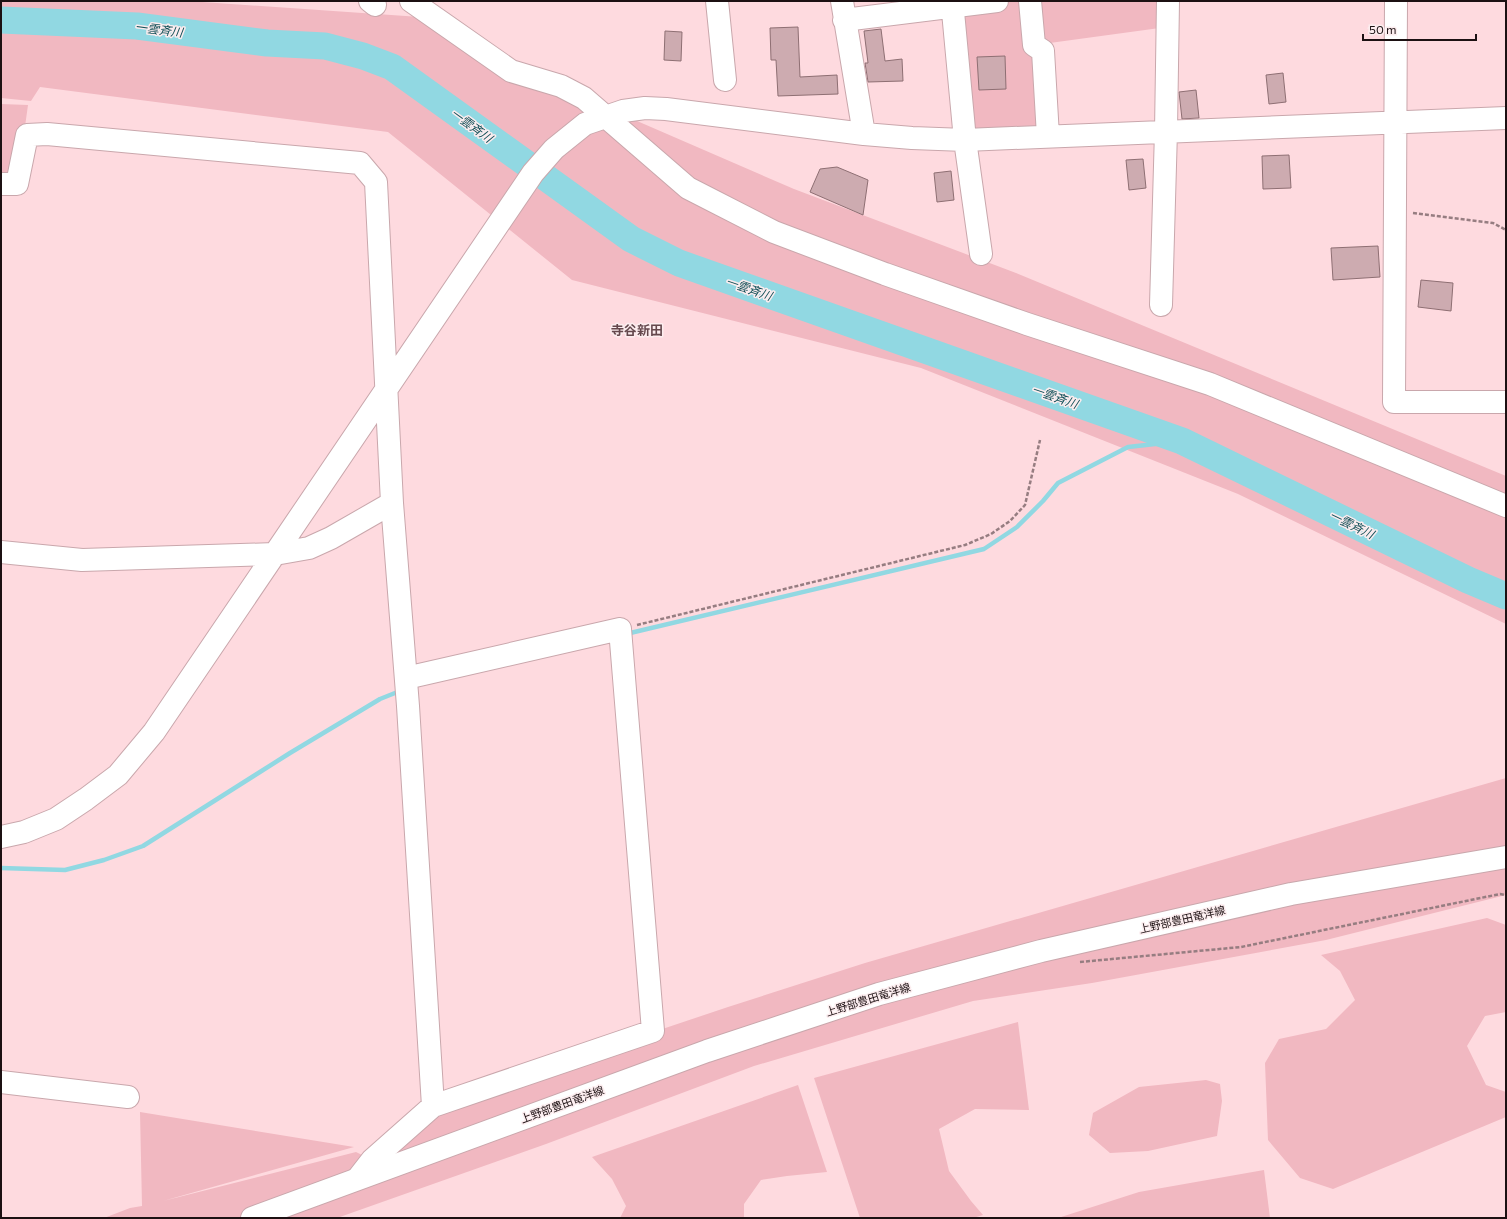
<svg xmlns="http://www.w3.org/2000/svg" width="1507" height="1219" viewBox="0 0 1507 1219" font-family="Commissioner,'Noto Sans JP',sans-serif">
	<rect width="100%" height="100%" fill="#fedadf"/>
	<path fill="#f1b8c1" d="M 1,1 L 188,1 L 420,17 L 584,98 L 794,189 L 1016,273 L 1506,476 L 1506,624 L 1238,494 L 921,368 L 572,280 L 388,132 L 40,87 L 31,101 L 1,98 Z
		M 963,1 L 1164,1 L 1167,27 L 1035,45 L 1038,136 L 965,140 Z
		M 1,104 L 28,105 L 17,184 L 1,184 Z
		M 1506,778 L 1506,895 L 1326,940 L 1092,983 L 973,1001 L 754,1066 L 546,1144 L 337,1218 L 104,1218 L 130,1208 L 142,1206 L 140,1112 L 354,1147 L 163,1201 L 356,1152 L 372,1160 L 433,1106 L 728,1007 L 865,963 Z
		M 1487,918 L 1506,925 L 1506,1012 L 1485,1016 L 1467,1046 L 1486,1085 L 1506,1092 L 1506,1117 L 1333,1189 L 1300,1178 L 1268,1140 L 1265,1063 L 1279,1039 L 1326,1029 L 1355,1000 L 1340,971 L 1321,955 Z
		M 1018,1022 L 1029,1110 L 975,1109 L 939,1129 L 949,1171 L 971,1201 L 983,1215 L 973,1218 L 860,1218 L 814,1078 Z
		M 1206,1080 L 1220,1084 L 1222,1101 L 1217,1136 L 1148,1151 L 1110,1153 L 1089,1135 L 1093,1113 L 1139,1087 Z
		M 798,1085 L 827,1172 L 787,1176 L 761,1180 L 744,1204 L 744,1218 L 620,1218 L 626,1206 L 612,1179 L 592,1157 Z
		M 1264,1170 L 1270,1218 L 1058,1218 L 1139,1192 Z"/>
	<g fill="none" stroke-linecap="round" stroke-linejoin="round">
		<path stroke="#91d8e2" stroke-width="4.5" d="M 626,634 L 984,549 L 1017,527 L 1043,501 L 1058,483 L 1128,447 L 1182,441
			M 1,868 L 65,870 L 104,860 L 143,846 L 290,753 L 380,699 L 400,691"/>
		<path stroke="#91d8e2" stroke-width="27" d="M 1,20 L 137,26 L 267,43 L 325,46 L 363,56 L 392,67 L 631,239 L 679,263 L 1182,441 L 1468,580 L 1506,596"/>
	</g>
	<path fill="#cdabb0" stroke="#8e6f73" d="M 798,27 L 800,77 L 837,75 L 838,94 L 778,96 L 776,60 L 771,60 L 770,28 Z
		M 881,29 L 885,61 L 902,59 L 903,81 L 868,82 L 865,63 L 868,63 L 864,31 Z
		M 665,31 L 682,32 L 681,61 L 664,60 Z
		M 1005,56 L 1006,89 L 979,90 L 977,57 Z
		M 1283,73 L 1286,102 L 1269,104 L 1266,75 Z
		M 1196,90 L 1199,118 L 1182,119 L 1179,92 Z
		M 1289,155 L 1291,188 L 1263,189 L 1262,156 Z
		M 1143,159 L 1146,188 L 1129,190 L 1126,160 Z
		M 837,167 L 868,180 L 863,215 L 810,192 L 820,169 Z
		M 951,171 L 954,200 L 937,202 L 934,173 Z
		M 1378,246 L 1380,277 L 1333,280 L 1331,248 Z
		M 1421,280 L 1453,283 L 1451,311 L 1418,307 Z"/>
	<g fill="none" stroke-linecap="round" stroke-linejoin="round">
		<g stroke="#c9a7ac" stroke-width="24">
			<path id="minor" d="M 370,1 L 375,5
				M 411,1 L 511,71 L 561,86 L 584,98 L 688,188 L 774,232 L 885,274 L 1027,324 L 1210,384 L 1506,506
				M 717,1 L 725,80
				M 842,1 L 864,134
				M 952,1 L 965,140 L 981,254
				M 1030,1 L 1034,45 L 1043,51 L 1048,136
				M 1396,1 L 1394,402 L 1506,402
				M 844,20 L 997,1
				M 1,184 L 17,184 L 27,135 L 47,134 L 360,163 L 376,182 L 392,503 L 408,706 L 433,1106
				M 1161,305 L 1166,131 L 1168,1
				M 1,552 L 82,560 L 275,554 L 309,548 L 331,538 L 392,503
				M 1,837 L 24,832 L 56,819 L 86,799 L 118,775 L 154,732 L 533,173 L 554,149 L 585,124 L 623,111 L 645,108 L 666,109 L 864,134 L 912,138 L 965,140 L 1506,118
				M 1,1082 L 128,1097
				M 358,1178 L 372,1160 L 433,1106 L 653,1031 L 620,629 L 406,678"/>
		</g>
		<g stroke="#c9a7ac" stroke-width="24">
			<path id="major" d="M 252,1218 L 707,1051 L 879,994 L 1041,951 L 1291,894 L 1506,857"/>
		</g>
		<path stroke="#967d81" stroke-width="2.5" stroke-dasharray="4 2" stroke-linecap="butt" d="M 1413,213 L 1493,223 L 1506,230
			M 637,625 L 965,545 L 991,534 L 1010,521 L 1025,505 L 1040,440
			M 1080,962 L 1241,947 L 1500,894 L 1506,895"/>
		<use href="#minor" stroke="#fff" stroke-width="22"/>
		<use href="#major" stroke="#fff" stroke-width="22"/>
	</g>
	<g text-anchor="middle" dominant-baseline="central" stroke-width="3" stroke-linejoin="round" paint-order="stroke">
		<g font-size="11" fill="#1c1012" stroke="#fcedef">
			<text transform="translate(1182 919) rotate(-13)">上野部豊田竜洋線</text>
			<text transform="translate(868 999) rotate(-17)">上野部豊田竜洋線</text>
			<text transform="translate(562 1104) rotate(-20)">上野部豊田竜洋線</text>
		</g>
		<g font-size="12" font-style="italic" fill="#125058" stroke="#fcedef">
			<text transform="translate(159 29) rotate(7)">一雲斉川</text>
			<text transform="translate(472 125) rotate(36)">一雲斉川</text>
			<text transform="translate(749 288) rotate(19)">一雲斉川</text>
			<text transform="translate(1055 396) rotate(19)">一雲斉川</text>
			<text transform="translate(1352 524) rotate(26)">一雲斉川</text>
		</g>
		<g font-size="13" font-weight="bold" fill="#65484d" stroke="#fcedef">
			<text x="637" y="330">寺谷新田</text>
		</g>
	</g>
	<rect width="1507" height="1219" fill="none" stroke="#1c1012" stroke-width="4"/>
	<path d="M1363 34v6h113v-6" fill="none" stroke="#1c1012" stroke-width="2"/>
	<text x="1369" y="34" font-size="12" fill="#1c1012" stroke="#fcedef" stroke-width="3" paint-order="stroke">50 m</text>
</svg>
